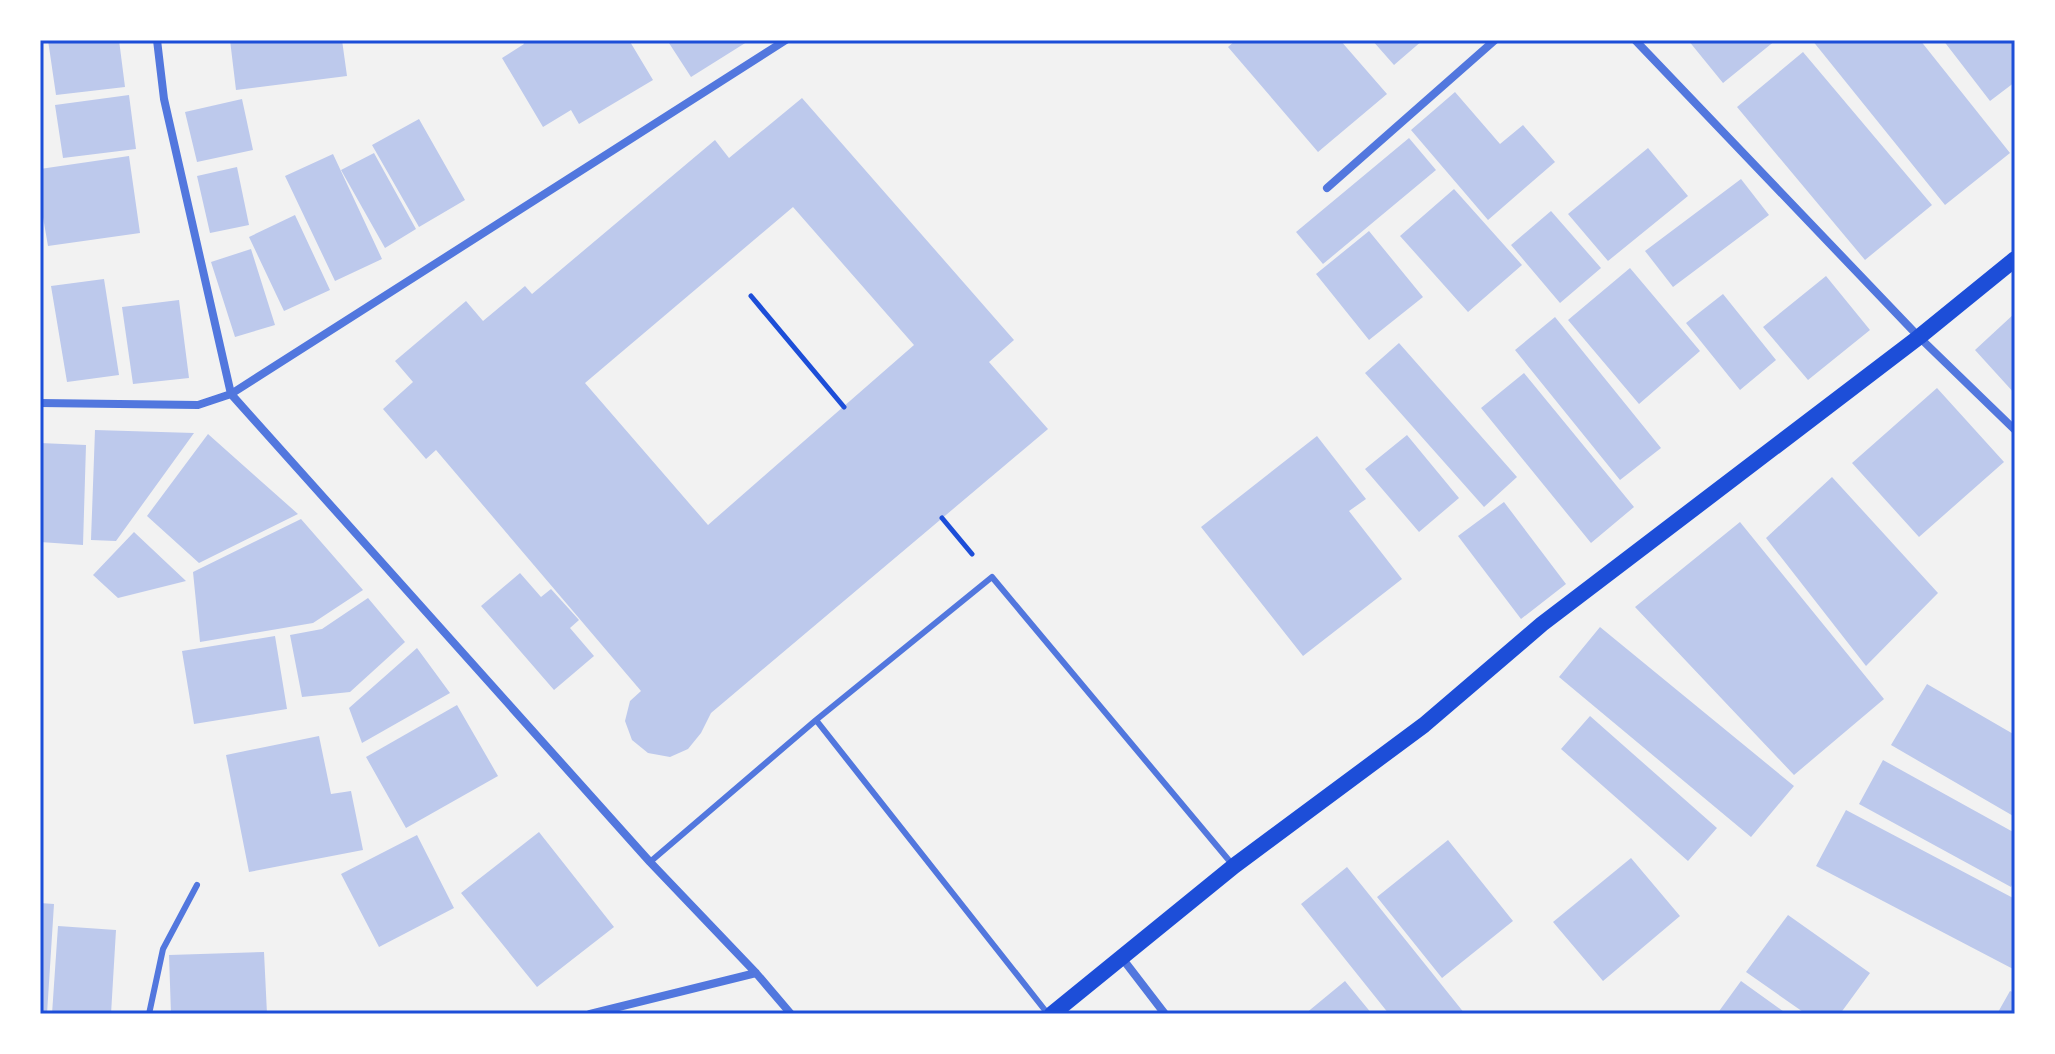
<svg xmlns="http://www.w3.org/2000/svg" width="2055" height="1054" viewBox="0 0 2055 1054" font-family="'PT Sans Narrow',sans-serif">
	<rect width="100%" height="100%" fill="#f2f2f2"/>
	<path fill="#bdc9ec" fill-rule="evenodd" d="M 48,40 L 119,40 L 125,87 L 56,95 Z
		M 230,40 L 342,40 L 347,76 L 236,90 Z
		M 522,40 L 629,40 L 653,80 L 579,124 L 571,110 L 543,127 L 502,58 L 524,44 Z
		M 667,40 L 750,40 L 691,77 Z
		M 1236,40 L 1340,40 L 1387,94 L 1318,152 L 1228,47 Z
		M 1372,40 L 1423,40 L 1394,65 Z
		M 1688,40 L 1776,40 L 1723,83 Z
		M 1812,40 L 1920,40 L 2010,153 L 1945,205 Z
		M 1943,40 L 2015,40 L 2015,82 L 1990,101 Z
		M 1803,52 L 1932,205 L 1865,260 L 1737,107 Z
		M 1455,92 L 1500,144 L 1523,125 L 1555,162 L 1488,220 L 1411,130 Z
		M 129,95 L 136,149 L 63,158 L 55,105 Z
		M 802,98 L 1014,340 L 989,362 L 1048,429 L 711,713 L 701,733 L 688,749 L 670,757 L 648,753 L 632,740 L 625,721 L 630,701 L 641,691 L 436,450 L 426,459 L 383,409 L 413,382 L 395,361 L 466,301 L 483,321 L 525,286 L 532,294 L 715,140 L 729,158 ZM 793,207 L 914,345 L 708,525 L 585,383 Z
		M 242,99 L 253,150 L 197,162 L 185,112 Z
		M 419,119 L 465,200 L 419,227 L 372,145 Z
		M 1409,138 L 1436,170 L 1323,264 L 1296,232 Z
		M 1648,148 L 1688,196 L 1608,261 L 1568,214 Z
		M 374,153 L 416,229 L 385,248 L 341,170 Z
		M 333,154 L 382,259 L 335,281 L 285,176 Z
		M 129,156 L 140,233 L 48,246 L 40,200 L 40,169 Z
		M 237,167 L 249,225 L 210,233 L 197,176 Z
		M 1741,179 L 1769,215 L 1673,287 L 1645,251 Z
		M 1454,189 L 1522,265 L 1468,312 L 1400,236 Z
		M 1551,211 L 1601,268 L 1560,303 L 1511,245 Z
		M 295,215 L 330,290 L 284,311 L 249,237 Z
		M 1369,231 L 1423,297 L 1369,340 L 1316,274 Z
		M 251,249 L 275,325 L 235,337 L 211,262 Z
		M 1630,268 L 1700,351 L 1639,404 L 1568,320 Z
		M 1826,276 L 1870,330 L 1808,380 L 1763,327 Z
		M 104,279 L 119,375 L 67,382 L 51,286 Z
		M 1723,294 L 1776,360 L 1740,390 L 1686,323 Z
		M 179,300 L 189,378 L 133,384 L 122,307 Z
		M 2015,313 L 2015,394 L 1975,350 Z
		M 1555,317 L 1661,448 L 1620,480 L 1515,350 Z
		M 1399,343 L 1517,477 L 1484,507 L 1365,373 Z
		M 1524,373 L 1634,507 L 1591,543 L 1481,408 Z
		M 1937,388 L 2004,462 L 1919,537 L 1852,463 Z
		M 95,430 L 194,433 L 116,541 L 91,540 Z
		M 208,434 L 298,514 L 199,563 L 147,516 Z
		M 1407,435 L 1459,498 L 1419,532 L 1365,469 Z
		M 1317,436 L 1366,499 L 1349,511 L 1402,579 L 1303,656 L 1201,527 Z
		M 40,443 L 86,445 L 83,545 L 40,542 Z
		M 1832,477 L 1938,593 L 1866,666 L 1766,538 Z
		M 1504,502 L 1566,584 L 1521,619 L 1458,536 Z
		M 301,519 L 363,590 L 313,623 L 200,642 L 193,572 Z
		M 1740,522 L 1884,699 L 1794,775 L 1635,607 Z
		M 134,532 L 186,581 L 118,598 L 93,575 Z
		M 520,573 L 541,597 L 551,589 L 579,620 L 570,628 L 594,656 L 554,690 L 481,606 Z
		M 368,598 L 405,642 L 350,692 L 302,697 L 290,635 L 322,629 Z
		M 1600,627 L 1794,786 L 1751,837 L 1559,677 Z
		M 275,636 L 287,709 L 194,724 L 182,651 Z
		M 417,648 L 450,693 L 362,743 L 349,708 Z
		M 1927,684 L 2015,735 L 2015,817 L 1891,745 Z
		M 457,705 L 498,776 L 406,828 L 366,757 Z
		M 1590,716 L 1717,828 L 1688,861 L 1561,749 Z
		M 319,736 L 331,794 L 351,791 L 363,850 L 249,872 L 226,755 Z
		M 1883,760 L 2015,833 L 2015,879 L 2011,887 L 1859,804 Z
		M 1846,810 L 2015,899 L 2015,970 L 1816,866 Z
		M 539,832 L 614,927 L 537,987 L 461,893 Z
		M 417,835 L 454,908 L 379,947 L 341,874 Z
		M 1448,840 L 1513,921 L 1442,978 L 1377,897 Z
		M 1631,858 L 1680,916 L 1603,981 L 1553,922 Z
		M 1347,867 L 1465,1014 L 1389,1014 L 1301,904 Z
		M 40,903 L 54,904 L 47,1014 L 40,1014 Z
		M 1788,915 L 1870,973 L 1840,1014 L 1806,1014 L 1746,972 Z
		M 58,926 L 116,930 L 111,1014 L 52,1014 Z
		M 264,952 L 267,1014 L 171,1014 L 169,955 Z
		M 1345,981 L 1372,1014 L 1305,1014 Z
		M 1741,981 L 1787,1014 L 1717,1014 Z
		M 2010,991 L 2015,993 L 2015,1014 L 1997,1014 Z"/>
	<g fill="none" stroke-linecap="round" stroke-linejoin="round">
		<path stroke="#1d4ed8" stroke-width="5" d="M 751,296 L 844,407
			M 942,518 L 972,554"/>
		<path stroke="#5277de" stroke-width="6" d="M 650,862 L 816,720
			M 149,1014 L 163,949 L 197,885
			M 1048,1014 L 816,720 L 992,577 L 1232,864"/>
		<path stroke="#5277de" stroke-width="8" d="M 157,40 L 164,99 L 231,394 L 650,862 L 756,973 L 791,1014
			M 1635,40 L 1919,337 L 2015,430
			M 1327,188 L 1495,40
			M 40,403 L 198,405 L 231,394 L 786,40
			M 1122,958 L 1165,1014
			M 590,1014 L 756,973"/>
		<path stroke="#1d4ed8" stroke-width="16" d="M 1052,1014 L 1234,866 L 1424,725 L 1542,624 L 1919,337 L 2015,259"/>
	</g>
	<rect width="2055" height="1054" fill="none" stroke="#ffffff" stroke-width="84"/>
	<rect x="42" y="42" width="1971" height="970" fill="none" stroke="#1d4ed8" stroke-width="3"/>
</svg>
